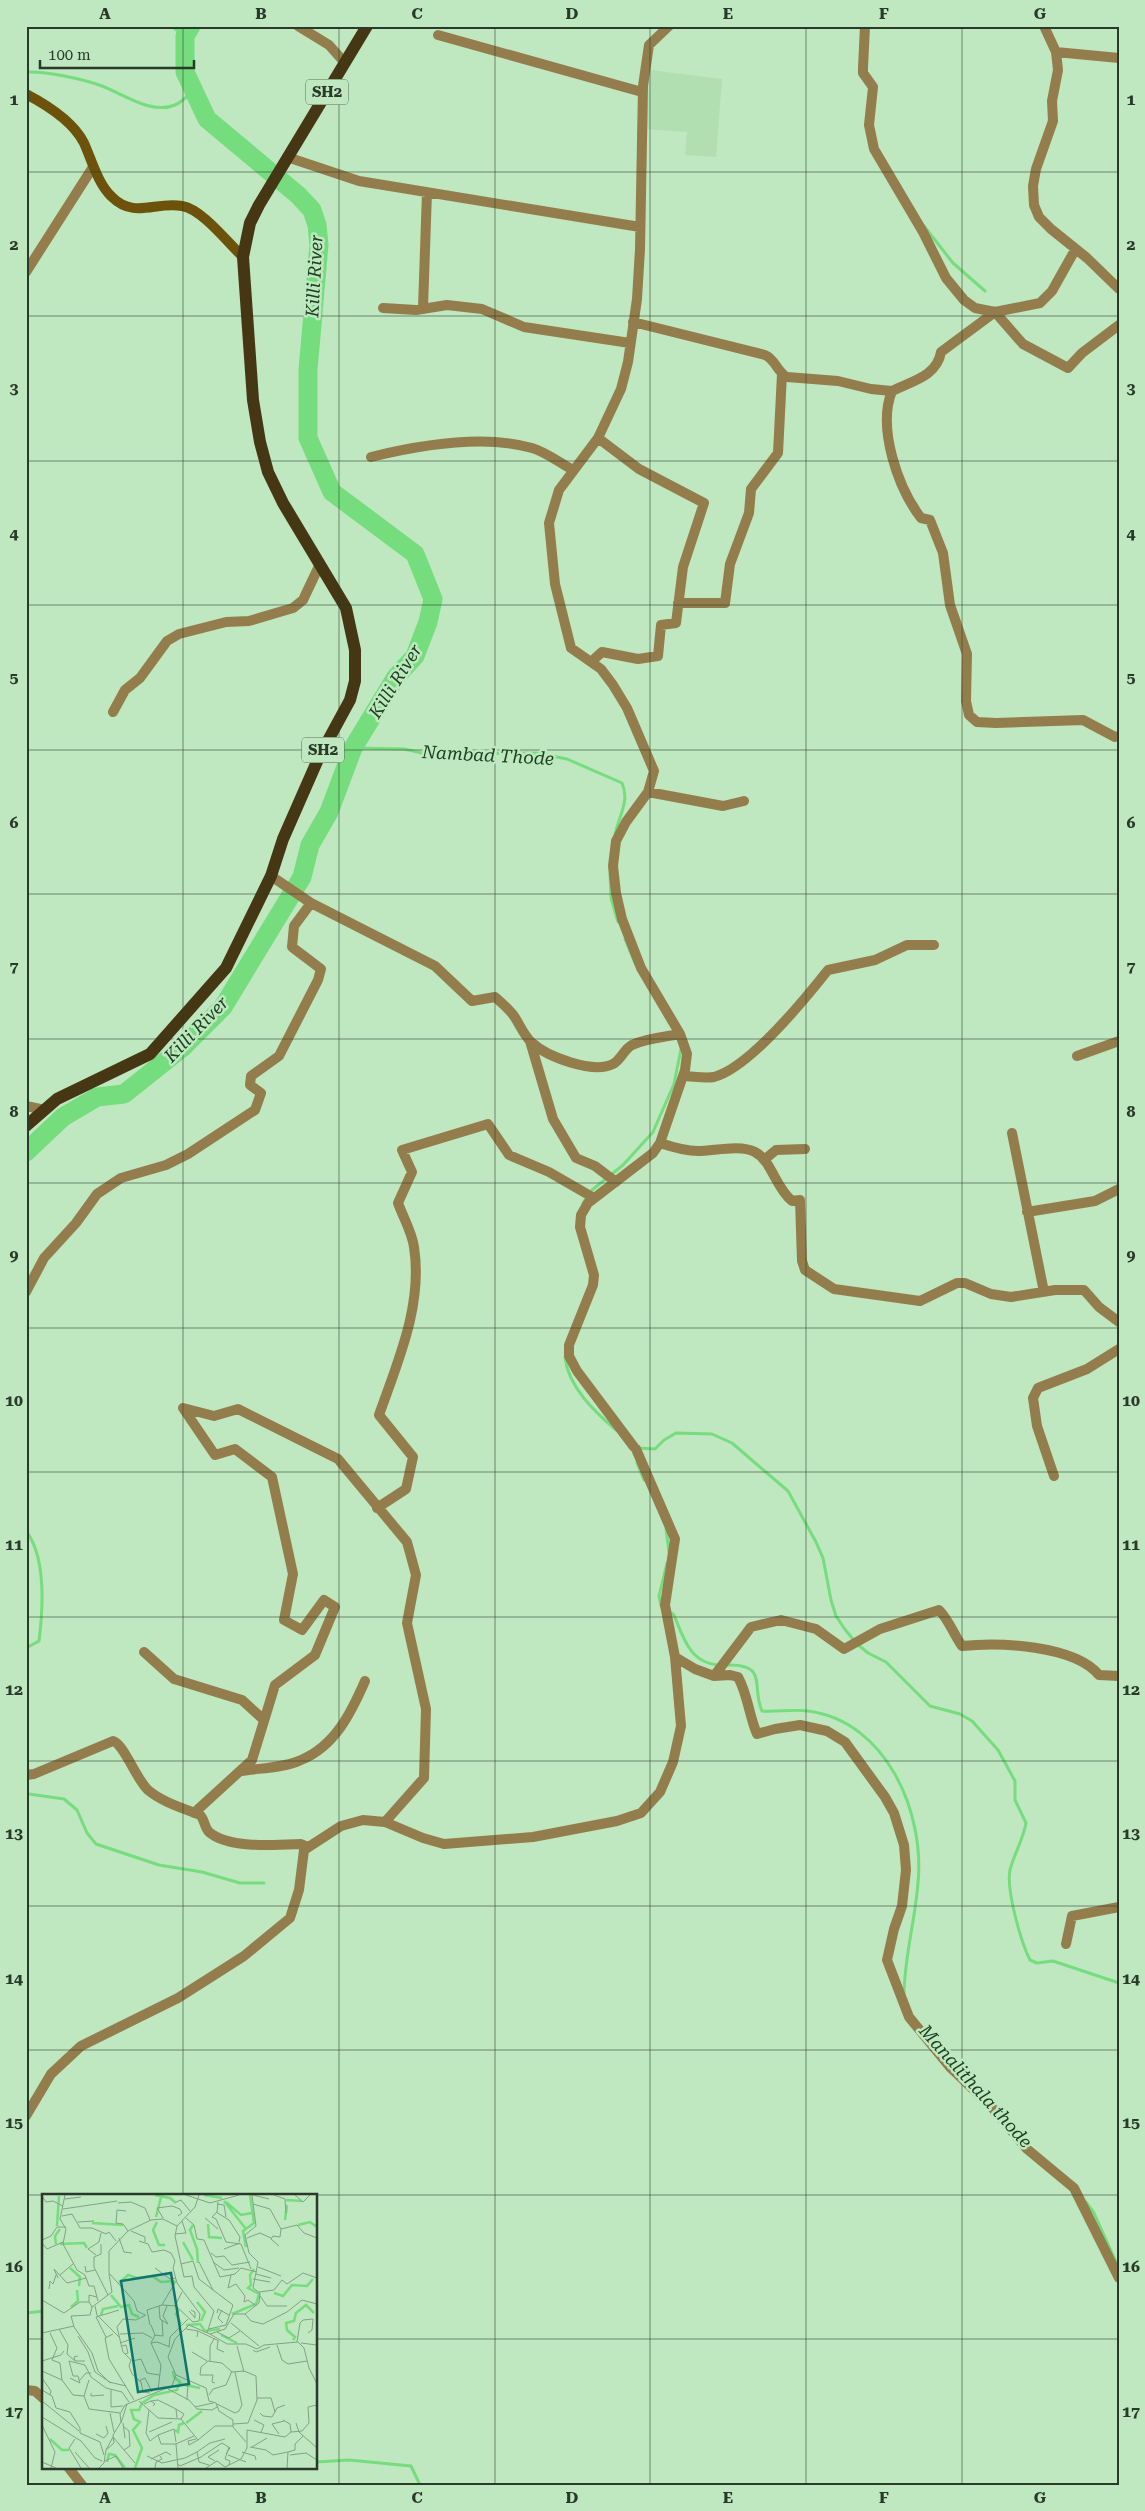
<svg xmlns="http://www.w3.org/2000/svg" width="1145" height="2511" viewBox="0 0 1145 2511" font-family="'Roboto Serif',serif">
	<rect width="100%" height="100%" fill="#bfe7c0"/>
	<path fill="#b1dfb2" d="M 650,70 L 722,79 L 716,157 L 685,155 L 687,132 L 645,129 Z"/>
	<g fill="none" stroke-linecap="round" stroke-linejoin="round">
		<path stroke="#75dd7e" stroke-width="3" d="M 171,26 L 185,36
			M 26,72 C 46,71 83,79 102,86 C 123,94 152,115 175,105 C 182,102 188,95 194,91
			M 924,226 L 953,263 L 985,291
			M 353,748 L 404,749 L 427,754 L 536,753 L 567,759 L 622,783 C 630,801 619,816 615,834
			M 610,874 L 611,898 L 618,922
			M 625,939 L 635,963
			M 583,1203 L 592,1190 L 623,1165 L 653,1132 L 674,1084 L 681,1049
			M 565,1357 C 568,1387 595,1412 616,1430
			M 637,1448 L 655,1449 L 664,1440 L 676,1433 L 712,1434 L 732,1443 L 788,1491 L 816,1542 L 823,1558 L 831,1600 L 836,1616 L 844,1628 L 856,1643 L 868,1653 L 886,1662 L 930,1706 L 960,1714 L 972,1721 L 998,1750 L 1015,1781 L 1015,1800 L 1026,1823 C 1023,1840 1014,1854 1010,1870 C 1006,1890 1021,1942 1030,1960 L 1037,1963 L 1053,1961 L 1119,1983
			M 637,1463 L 644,1480
			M 666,1529 L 669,1552
			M 26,1531 C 47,1558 43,1609 39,1641 L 26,1648
			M 661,1606 L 659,1596 L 667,1563
			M 670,1612 L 674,1615 C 683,1637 690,1664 720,1665
			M 726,1665 C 769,1663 751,1687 762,1711 C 777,1712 793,1709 808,1711 C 886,1721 925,1812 918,1883 C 915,1921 905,1954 904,1993
			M 26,1791 L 29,1794 L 64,1799 L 77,1810 L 87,1833 L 96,1844 L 159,1865 L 202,1872 L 240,1883 L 264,1883
			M 1086,2202 L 1094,2213 L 1117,2264
			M 26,2313 L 44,2311
			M 316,2462 L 349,2460 L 411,2466 L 420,2485"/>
		<path stroke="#75dd7e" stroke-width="19" d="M 26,1152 L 63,1117 L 97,1097 L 124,1094 L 183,1047 L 223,1007 L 302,877 L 310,845 L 329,812 L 353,748 L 396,677 L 415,656 L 428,622 L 433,599 L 415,554 L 332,492 L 308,438 L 308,370 L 319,245 L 317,225 L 312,210 L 298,195 L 207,119 L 185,72 L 185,36 L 191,26"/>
		<path stroke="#947d4c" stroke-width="10" d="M 298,26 L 329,45 L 345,63
			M 865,26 L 863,68 L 863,73 L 873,87 L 869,125 L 874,149 L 923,232 L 946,278 L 964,300 L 975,308 L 995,312 L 1040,303 L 1052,291 L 1075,250
			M 1044,26 L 1056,52 L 1058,70 L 1052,101 L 1053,121 L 1036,169 L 1033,186 L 1034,205 L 1039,217 L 1051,229 L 1087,258 L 1119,289
			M 438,35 L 642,92
			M 1056,52 L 1119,58
			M 287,157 L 359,181 L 640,227
			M 26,272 L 93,167
			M 383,308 L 416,310 L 447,305 L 482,309 L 524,327 L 630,343
			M 423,308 L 427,192
			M 633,322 L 765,355 C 776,360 777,372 787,377 L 838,381 L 871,389 L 892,391 C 877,428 898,488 921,518 L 930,520 L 943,553 L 950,605 L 967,654 L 966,701 L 969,715 L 977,722 L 996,723 L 1083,720 L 1115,737 L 1119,736
			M 892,391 C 912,381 937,376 941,352 L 995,312 L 1023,344 L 1068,368 L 1082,353 L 1119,325
			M 371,457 C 420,445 483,434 532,448 C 546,452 560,463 573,470
			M 678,603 L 725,603 L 730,564 L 749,513 L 751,489 L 778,453 L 782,374
			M 591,662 L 602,652 L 638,659 L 658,656 L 661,625 L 676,623 L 683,567 L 704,503 L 639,469 L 598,438
			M 113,712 L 125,690 L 140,678 L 167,641 L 179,634 L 226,622 L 249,621 L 293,608 L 303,600 L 320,564
			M 648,792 L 723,806 L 744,801
			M 271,876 L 311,903 L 435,966 L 472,1001 L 495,997 C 502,1003 509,1009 514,1016 C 520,1025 523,1034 531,1042 C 547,1057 593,1074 613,1064 C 621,1060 624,1049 632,1045 C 646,1038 665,1037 680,1034
			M 530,1041 L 553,1119 L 576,1158 L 595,1166 L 616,1182
			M 1077,1056 L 1119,1041
			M 683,1076 C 692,1076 705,1079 714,1077 C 749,1068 805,999 828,970 L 875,960 L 907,945 L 934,945
			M 26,1106 L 45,1110
			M 1012,1133 L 1044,1292
			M 660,1143 C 672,1147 685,1151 698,1151 C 714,1151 740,1144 755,1152 C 772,1161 775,1187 792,1201 L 800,1200 L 802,1261 L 805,1270 L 834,1289 L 920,1301 L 957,1283 L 965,1283 L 991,1294 L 1011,1297 L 1055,1290 L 1084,1290 L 1099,1307 L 1119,1322
			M 764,1160 L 776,1150 L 805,1149
			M 1027,1212 L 1095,1201 L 1119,1189
			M 26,1292 L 44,1258 L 76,1223 L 97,1194 L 121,1178 L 166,1165 L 188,1154 L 255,1110 L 261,1093 L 250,1085 L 251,1076 L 279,1056 L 318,980 L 321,969 L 292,947 L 294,926 L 311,903
			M 634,1447 L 577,1371 L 569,1356 L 569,1345 L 593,1285 L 594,1275 L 580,1227 L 581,1215 L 588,1203 L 653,1153 L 660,1143 L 685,1070 L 687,1054 L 680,1034 L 641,968 L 622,919 L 616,893 L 613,866 L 616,841 L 626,822 L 648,792 L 654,771 L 627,708 L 613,685 L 601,669 L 571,648 L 555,584 L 549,523 L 559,490 L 598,438 L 621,389 L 628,362 L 637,299 L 640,249 L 643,86 L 649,45 L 669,26
			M 1054,1476 L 1037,1426 L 1033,1398 L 1038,1388 L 1087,1369 L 1119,1349
			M 377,1508 L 406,1489 L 413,1457 L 379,1415 C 398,1361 423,1305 414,1247 C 412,1232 403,1217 398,1203 L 412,1172 L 402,1150 L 488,1124 L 509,1155 L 549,1172 L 594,1198
			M 144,1652 L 174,1679 L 242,1700 L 264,1720
			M 675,1657 L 695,1669 L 714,1676 L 751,1627 L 781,1620 L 816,1629 L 844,1649 L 880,1629 L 939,1610 C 949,1620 954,1635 962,1646 C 999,1642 1074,1645 1099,1675 L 1119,1676
			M 714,1676 L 730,1675 L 738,1677 C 748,1695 749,1716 757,1734 L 775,1729 L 800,1725 L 827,1731 L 845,1742 L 885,1797 L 894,1813 L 904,1845 L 906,1870 L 902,1906 L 894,1929 L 887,1960 L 909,2017 L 950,2067 L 990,2105 L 1027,2149 L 1074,2188 L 1119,2278
			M 241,1771 C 260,1768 284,1768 301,1760 C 335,1746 351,1713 365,1681
			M 26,1775 L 34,1774 L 113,1741 C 124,1744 136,1779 148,1790 C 162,1802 183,1808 200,1815 C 205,1820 204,1827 209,1832 C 228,1849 277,1845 301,1844 L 308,1847
			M 194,1813 L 252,1760 L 275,1685 L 315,1655 L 335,1607 L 324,1600 L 302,1630 L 284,1620 L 293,1574 L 272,1477 L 235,1449 L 215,1455 L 183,1408 L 214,1416 L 238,1409 L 338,1459 L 407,1542 L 416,1575 L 407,1623 L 426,1709 L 424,1778 L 385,1822
			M 1066,1944 L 1072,1916 L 1119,1907
			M 26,2116 L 51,2074 L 81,2046 L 178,1998 L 244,1956 L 290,1918 L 299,1890 L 304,1850 L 341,1826 L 363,1820 L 385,1822 L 423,1838 L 444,1844 L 533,1837 L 617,1821 L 641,1813 L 660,1792 L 673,1762 L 681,1726 L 675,1657 L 665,1605 L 675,1539 L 636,1449
			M 26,2390 L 35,2391 L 44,2399
			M 68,2467 L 82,2485"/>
		<path stroke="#6c520a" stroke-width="10" d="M 26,94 C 47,105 73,121 84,143 C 92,161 98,184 112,197 C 134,219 156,201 182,206 C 202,209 228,243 243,257"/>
		<path stroke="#463714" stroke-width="12" d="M 26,1126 L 57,1099 L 150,1054 L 226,968 L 271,876 L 283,839 L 319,757 L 350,700 L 355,681 L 355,650 L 346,608 L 283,503 L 268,472 L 260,442 L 253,400 L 243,257 L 250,223 L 259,205 L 367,26"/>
	</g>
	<path fill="none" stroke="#2a3a2a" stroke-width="1" stroke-opacity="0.55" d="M 183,26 L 183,2195M 339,26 L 339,2485M 495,26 L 495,2485M 650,26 L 650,2485M 806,26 L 806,2485M 962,26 L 962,2485M 26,172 L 1119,172M 26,316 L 1119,316M 26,461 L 1119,461M 26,605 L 1119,605M 26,750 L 1119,750M 26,894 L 1119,894M 26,1039 L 1119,1039M 26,1183 L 1119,1183M 26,1328 L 1119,1328M 26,1472 L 1119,1472M 26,1617 L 1119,1617M 26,1761 L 1119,1761M 26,1906 L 1119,1906M 26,2050 L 1119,2050M 26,2195 L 1119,2195M 26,2339 L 44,2339M 316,2339 L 1119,2339M 183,2467 L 183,2485"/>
	<g text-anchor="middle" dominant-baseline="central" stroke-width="5" stroke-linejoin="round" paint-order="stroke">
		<g fill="#bfe7c0" stroke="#576e57" stroke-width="1">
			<rect x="306" y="79.5" width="42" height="25" rx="4"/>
			<rect x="302" y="737.5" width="42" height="25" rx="4"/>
		</g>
		<g font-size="15" font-weight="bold" fill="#2a3a2a">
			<text x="327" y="92">SH2</text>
			<text x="323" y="750">SH2</text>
		</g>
		<g font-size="18" font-style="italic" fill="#19421d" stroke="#bfe7c0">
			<text transform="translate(314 276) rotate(-87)">Killi River</text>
			<text transform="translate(395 681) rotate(-58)">Killi River</text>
			<text transform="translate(488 755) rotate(3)">Nambad Thode</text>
			<text transform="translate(196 1029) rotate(-46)">Killi River</text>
			<text transform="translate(976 2086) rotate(48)">Manalithala thode</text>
		</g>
	</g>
	<g transform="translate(42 2194)">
		<rect width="275" height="275" fill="#bfe7c0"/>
		<path fill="none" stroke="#75dd7e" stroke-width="2.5" d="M 113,1 L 128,4 L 134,9M 162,1 L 180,4M 244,6 L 260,7M 182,7 L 204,35M 184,8 L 199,21 L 210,19M 114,23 L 119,3M 243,26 L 245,11M 115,28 L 111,36 L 117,51 L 123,51M 50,29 L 81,31M 166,30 L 167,43 L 180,44M 151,31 L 148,36 L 155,55 L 156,69M 256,31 L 268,28 L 275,33M 15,32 L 17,2M 141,48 L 151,66M 14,50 L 13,42 L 18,35M 18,50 L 42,49 L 45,54M 204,53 L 201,37 L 212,29 L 208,1M 28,74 L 38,83 L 37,92M 77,89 L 86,81 L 95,84 L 110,82 L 119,88 L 133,87M 232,99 L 241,102 L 250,91 L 265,92 L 271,85M 69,101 L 79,113 L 87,111 L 90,120 L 97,123M 155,108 L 163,118 L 159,127M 29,113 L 36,107 L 35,96M 137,116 L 134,120 L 139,130M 190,120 L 214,110 L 217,100 L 206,94 L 209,91 L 208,81 L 212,75M 59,121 L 61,115 L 76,112M 144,131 L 158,130 L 163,137 L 178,135M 179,141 L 195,149M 251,146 L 253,143 L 245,136 L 244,129 L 252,127 L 254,119 L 264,111 L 272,119M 138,190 L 158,194M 144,229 L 160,217M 133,236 L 136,238 L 137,231 L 142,229M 8,245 L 20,256 L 27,256M 65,268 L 67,260 L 73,261 L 83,274M 93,274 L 100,254 L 91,236 L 98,228 L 92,225 L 89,216 L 97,216 L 100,209 L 112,201 L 135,196 L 138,188 L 132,183 L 131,177"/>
		<path fill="none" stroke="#83a284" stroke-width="1" d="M 23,1 L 18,25 L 24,35 L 21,50 L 35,76 L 43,81 L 47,92 L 52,92 L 56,107M 144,1 L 168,9 L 197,1M 157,1 L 153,13 L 135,32 L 133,42 L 142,83 L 150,82 L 152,93 L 172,117 L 165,139M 211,1 L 227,5M 232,1 L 243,5 L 244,19M 253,1 L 261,8 L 268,1M 0,2 L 4,8 L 11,7 L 21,12M 23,5 L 39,3M 134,8 L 139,6 L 148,17M 176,8 L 175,18 L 170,23 L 174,25 L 184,48 L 199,50 L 209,75M 76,9 L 89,8 L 103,14 L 108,26M 175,10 L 182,11 L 184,23M 211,10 L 228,15 L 239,35 L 255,31 L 262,39 L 275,44M 21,15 L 75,7M 84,17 L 75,16 L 74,29 L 81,30 L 86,37M 174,18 L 187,26 L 198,43 L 197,48M 20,22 L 30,20 L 38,34 L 50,34 L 64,40 L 67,38 L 74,47M 121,24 L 115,14 L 130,12 L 138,15 L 140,19 L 136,22M 144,24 L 152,31 L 155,45 L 162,46 L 178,83 L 193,80 L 199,74 L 215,78M 163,24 L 176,35M 36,28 L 52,27M 89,37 L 103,43 L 103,48M 133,40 L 144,39 L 140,27M 77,44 L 82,58 L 90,59M 205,44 L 218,39 L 229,44M 0,46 L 9,42 L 15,33 L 24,33M 97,47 L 106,50 L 110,58 L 122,56 L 129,59 L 133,67 L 131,74 L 135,89 L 158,120 L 157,127 L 151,128M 0,49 L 5,55 L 21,48M 59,50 L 59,60 L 52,63 L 52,73 L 66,101M 237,52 L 229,45 L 231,42 L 238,43 L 239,35M 182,55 L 198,49M 169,59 L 174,63 L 182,62 L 190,71 L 208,68M 54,61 L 46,55 L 57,48 L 59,39M 157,68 L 171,96 L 191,111 L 184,131 L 167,135M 171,68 L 182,76 L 197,74M 139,70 L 151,67 L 157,85 L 171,96M 43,72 L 44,78 L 53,76M 216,73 L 239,82M 113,74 L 128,85 L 134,84M 214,80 L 229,84M 18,81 L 32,69M 189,81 L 186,94 L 194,90 L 203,102 L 202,108 L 206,106 L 213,111M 16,84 L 12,75 L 25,89 L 44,84M 211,85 L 228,88M 7,95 L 8,87 L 11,90 L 14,81M 217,98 L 232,96 L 240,86 L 245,90 L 261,79 L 275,84M 218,102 L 225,112 L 245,112M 0,106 L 22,119 L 38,108 L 47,108 L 50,113 L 70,98 L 67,80M 47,108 L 47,101 L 55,103M 120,111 L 134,112 L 151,128M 53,112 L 55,121 L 77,143M 117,112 L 118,125 L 126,130 L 121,122 L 125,112M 133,112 L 140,98M 50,113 L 48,121 L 29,122 L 32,133 L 50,159 L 56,177 L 67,188 L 84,192M 180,116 L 176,124 L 181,129M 147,117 L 153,124 L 153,118 L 149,116M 175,119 L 176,115 L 187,121M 203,120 L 209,127 L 221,130 L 245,118 L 260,106 L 275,110M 103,121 L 95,117 L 92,107 L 67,79 L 67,57 L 86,37 L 109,26 L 121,25 L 135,32M 104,121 L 94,126 L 81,125 L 75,133 L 81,158 L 89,166 L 87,172 L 90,180 L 99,188 L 101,198 L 108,199M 189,129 L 217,152M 108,131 L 105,116 L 120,111 L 134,87M 109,131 L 113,141 L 109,149 L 119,171 L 116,196M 17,135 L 26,151 L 25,160 L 33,167M 144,135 L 156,137 L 155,143M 156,137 L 177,147M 175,138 L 187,144 L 198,137M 0,139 L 32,132M 8,139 L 15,154 L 10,166 L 18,169 L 20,186 L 31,201 L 42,202 L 47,215 L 78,219M 71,140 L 63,144 L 67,165 L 92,206M 78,140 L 101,139 L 110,144M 168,140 L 185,150 L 204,150 L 215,155 L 222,151 L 256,148 L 262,154 L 267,174 L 275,190M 112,141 L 121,142 L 120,126M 36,142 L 46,158 L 53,178 L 69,189M 64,143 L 54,123 L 77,116M 176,147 L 175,155 L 182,158M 255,148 L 258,129 L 261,126 L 271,125 L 270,136 L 266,139M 78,149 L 93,144M 109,149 L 115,148 L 128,153M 259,149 L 275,151M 235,151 L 240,166 L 246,170 L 265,167M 80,152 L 84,151 L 86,159 L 83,160M 195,152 L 202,178M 127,153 L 128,143 L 146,125M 211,156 L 214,158 L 228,153M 150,158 L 165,167M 36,162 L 32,163 L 33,167 L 43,167M 0,167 L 19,161 L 22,157M 90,167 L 99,165 L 105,179 L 117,181M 168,167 L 168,152 L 172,145M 0,177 L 20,186M 134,181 L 164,194 L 167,207 L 174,209 L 177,217 L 191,226 L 191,233 L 204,248M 158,181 L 159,173 L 166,167 L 180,169 L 190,178 L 202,177 L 214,182 L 215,206 L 206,229 L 191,230M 158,181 L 171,181 L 170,188 L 173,189M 0,184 L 9,197 L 8,201M 28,184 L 38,189 L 36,182 L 31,182 L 27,167 L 43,171 L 49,183 L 64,194 L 80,198 L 87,208M 37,187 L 44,179 L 49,179M 97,187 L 103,184 L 110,198M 126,195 L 147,206 L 155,215 L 170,216 L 175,213M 0,196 L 10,202 L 14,214 L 28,218 L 38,234 L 38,239 L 58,248 L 62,261M 69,196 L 69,213 L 81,212M 49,199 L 49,202 L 62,201M 167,201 L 171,195 L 184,191 L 190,177M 42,202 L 47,186M 215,204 L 229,204 L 233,218M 145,206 L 146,187M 0,207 L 37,237M 97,207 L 116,224 L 139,225 L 156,246 L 173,232 L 191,232M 109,207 L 116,206 L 134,215 L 135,224M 102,210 L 109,207 L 113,210 L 111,212M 175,210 L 193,219 L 197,217 L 200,211 L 193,178M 153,213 L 171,209M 134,215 L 142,220 L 139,225M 107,216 L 104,239 L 108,247 L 116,241 L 119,250 L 134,250 L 152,242M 68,219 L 72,238M 218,219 L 221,222 L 230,223 L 235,214 L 243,211M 0,223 L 39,247 L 53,264 L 60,267M 212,226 L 222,231 L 219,238M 241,226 L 248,230 L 249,238M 79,229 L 85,210M 81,229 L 83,244M 254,229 L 257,238 L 275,254M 0,231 L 13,258 L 9,274M 107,238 L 130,228M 54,240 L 62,244 L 66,239 L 64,232M 237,240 L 230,230 L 242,227M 116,241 L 132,235 L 134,248M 33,245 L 27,254 L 39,274M 154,245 L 146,247 L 147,251 L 156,246M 134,250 L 136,274M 208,253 L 224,256 L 231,261 L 246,258M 210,253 L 225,244M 64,256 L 71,243 L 82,256 L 88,252 L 87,237 L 82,233M 82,256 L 93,269M 33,258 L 47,274M 155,258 L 168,249 L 183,245M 200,258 L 213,262 L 214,266M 186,261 L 204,268M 248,261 L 264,259 L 275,266M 105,262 L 120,269 L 143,264 L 155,258 L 157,268 L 167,271M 109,265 L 124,258 L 129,261M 63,267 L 74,262 L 81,274M 173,267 L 166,263 L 177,256M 0,268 L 14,274M 135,269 L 138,272 L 159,263 L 180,249 L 188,254 L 184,260M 187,271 L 188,267 L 183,265 L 187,253M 57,274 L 62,269 L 64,256 L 72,249 L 71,241 L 79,228 L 78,220 L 83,211 L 130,192 L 134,181 L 126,163 L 133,145 L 147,131 L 168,140 L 183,135 L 192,120 L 203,120 L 217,109 L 218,99 L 211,94 L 216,68 L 207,59 L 203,41 L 214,32 L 210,1M 113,274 L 114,268 L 120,265 L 118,262M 164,274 L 175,267 L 183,273 L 199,265 L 205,254 L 205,236 L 243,243 L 249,238 L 260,237 L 267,229 L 266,213 L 275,211M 245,274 L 246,258 L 253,256 L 253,250 L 261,242"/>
		<path fill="#0f766e" fill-opacity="0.15" stroke="#0f766e" stroke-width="2.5" d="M 129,79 L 147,190 L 96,198 L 79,87 Z"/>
		<rect width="275" height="275" fill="none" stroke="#2a3a2a" stroke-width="2.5"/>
	</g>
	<rect width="1145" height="2511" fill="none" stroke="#bfe7c0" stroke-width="55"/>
	<path d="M40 60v8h154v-8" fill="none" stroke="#2a3a2a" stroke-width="2.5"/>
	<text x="48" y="60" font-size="15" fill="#2a3a2a" stroke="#bfe7c0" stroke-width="4" paint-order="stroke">100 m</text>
	<rect x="28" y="28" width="1090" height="2456" fill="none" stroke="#2a3a2a" stroke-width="2"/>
	<g font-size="16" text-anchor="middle" font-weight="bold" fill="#2a3a2a">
		<text x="105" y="19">A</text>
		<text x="261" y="19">B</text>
		<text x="417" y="19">C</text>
		<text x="572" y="19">D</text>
		<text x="728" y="19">E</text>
		<text x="884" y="19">F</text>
		<text x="1040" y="19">G</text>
		<text x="14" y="105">1</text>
		<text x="1131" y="105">1</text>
		<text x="14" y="250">2</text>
		<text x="1131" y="250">2</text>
		<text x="14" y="394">3</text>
		<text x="1131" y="394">3</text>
		<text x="14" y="539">4</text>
		<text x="1131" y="539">4</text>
		<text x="14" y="683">5</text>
		<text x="1131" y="683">5</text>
		<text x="14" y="828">6</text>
		<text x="1131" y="828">6</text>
		<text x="14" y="972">7</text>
		<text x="1131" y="972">7</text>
		<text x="14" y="1117">8</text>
		<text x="1131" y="1117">8</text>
		<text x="14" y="1261">9</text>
		<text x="1131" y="1261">9</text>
		<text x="14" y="1406">10</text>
		<text x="1131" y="1406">10</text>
		<text x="14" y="1550">11</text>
		<text x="1131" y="1550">11</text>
		<text x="14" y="1695">12</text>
		<text x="1131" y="1695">12</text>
		<text x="14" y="1839">13</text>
		<text x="1131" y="1839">13</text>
		<text x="14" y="1984">14</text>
		<text x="1131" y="1984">14</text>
		<text x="14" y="2128">15</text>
		<text x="1131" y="2128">15</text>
		<text x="14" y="2272">16</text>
		<text x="1131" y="2272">16</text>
		<text x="14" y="2417">17</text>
		<text x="1131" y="2417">17</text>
		<text x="105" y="2503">A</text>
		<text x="261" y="2503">B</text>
		<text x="417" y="2503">C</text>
		<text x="572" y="2503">D</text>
		<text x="728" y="2503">E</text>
		<text x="884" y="2503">F</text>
		<text x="1040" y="2503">G</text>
	</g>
</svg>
